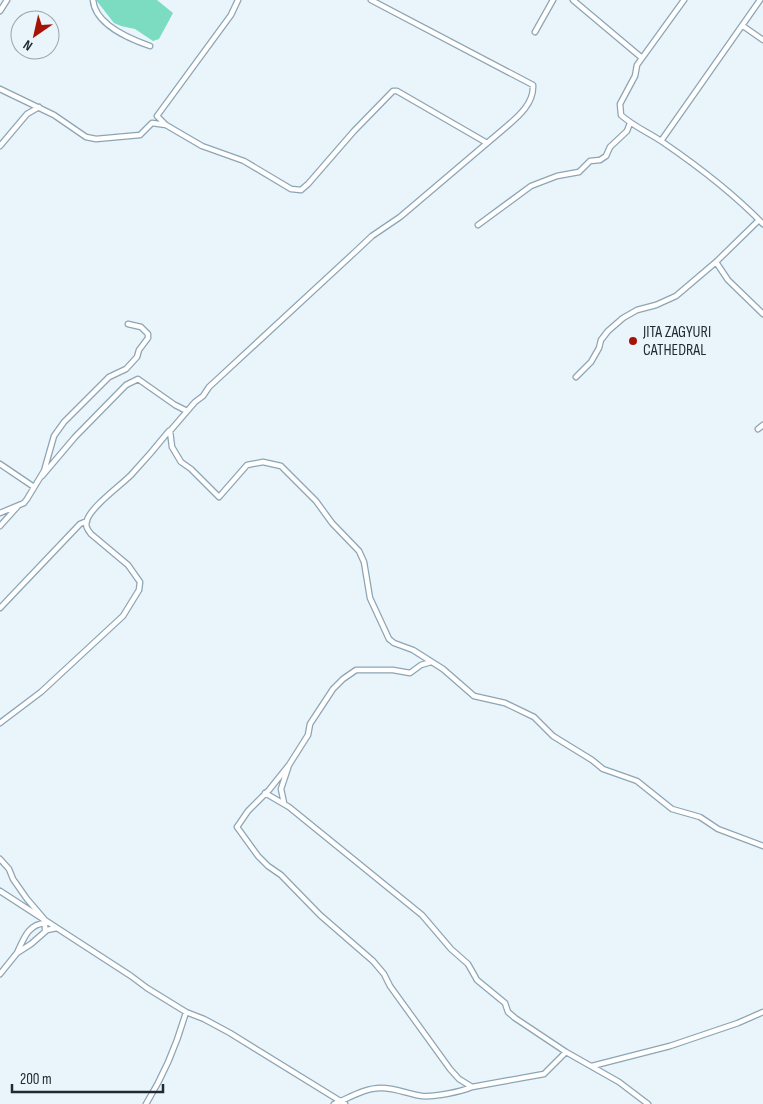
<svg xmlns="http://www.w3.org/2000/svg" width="763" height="1104" viewBox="0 0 763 1104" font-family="'Sofia Sans Condensed',sans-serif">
	<rect width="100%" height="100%" fill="#eaf4fb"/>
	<path fill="#7bdcc2" d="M 96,0 L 157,0 L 173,13 L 159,39 L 153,41 L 135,29 L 121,26 L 114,23 Z"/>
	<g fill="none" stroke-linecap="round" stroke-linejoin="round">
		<g stroke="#8ca5b5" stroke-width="7">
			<path id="minor" d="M 93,0 C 95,25 130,39 150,46
				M 371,0 L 533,85 C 534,103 519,116 506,127 L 400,217 L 372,236 L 355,252 L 209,387 L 203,396 L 195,402 L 170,431 L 172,447 L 181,462 L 191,469 L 219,497 L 247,465 L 263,462 L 281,466 L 316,501 L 332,523 L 359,551 L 364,562 L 370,598 L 389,639 L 394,643 L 413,650 L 443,669 L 474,696 L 505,703 L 534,717 L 553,736 L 592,760 L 603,769 L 637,781 L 672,809 L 700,817 L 718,829 L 763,846
				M 573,0 L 642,58
				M 684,0 L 637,65 L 635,76 L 620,104 L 621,115 C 634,127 650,133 664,143 C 699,167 733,193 763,224
				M 0,11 L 7,0
				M 743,26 L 763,40
				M 535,32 L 553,0
				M 0,89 L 54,115 L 86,137 L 96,139 L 140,135 L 152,123 L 166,125 L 202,146 L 244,161 L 291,189 L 301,190 L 308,184 L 354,131 L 393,91 L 397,91 L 487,143
				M 165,124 L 157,116 L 231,15 L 238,0
				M 661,141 L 760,0
				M 0,146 L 27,114 L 39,107
				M 478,225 L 531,186 L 557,176 L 579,172 L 590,161 L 600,160 L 606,156 L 610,147 L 627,131 L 630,123
				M 716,262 L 728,280 L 763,314
				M 576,377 L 591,362 L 599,348 L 601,340 L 608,331 L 623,318 L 637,310 L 656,305 L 676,296 L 716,262 L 759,220
				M 758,429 L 763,425
				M 0,464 L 34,487
				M 42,476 L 75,437 L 126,385 L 138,379 L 175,405 L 187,411
				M 0,513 L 24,503 L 27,499 L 44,471 L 54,436 L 64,422 L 109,377 L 126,369 L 137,357 L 139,350 L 148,338 L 148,334 L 141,327 L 128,324
				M 0,526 L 18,506
				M 0,608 L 80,524 L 87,521
				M 0,723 L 41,692 L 123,616 L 139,590 L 140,582 L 128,565 L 91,534 C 87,529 85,526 87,520 C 92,506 120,486 131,475 C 144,461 157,446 169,431
				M 289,765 L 269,790 L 248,811 L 237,827 L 258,856 L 268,866 L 281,875 L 320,915 L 373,961 L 384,974 L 390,986 L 450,1069 L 459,1079 L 472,1087 C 460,1092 435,1097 422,1096 C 408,1094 396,1088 381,1088 C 364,1088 349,1098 334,1104
				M 265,793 L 289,807 L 422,915 L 451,949 L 468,964 L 477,980 L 505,1003 L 508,1012 L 515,1018 L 566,1052 L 619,1082 L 648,1104
				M 284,803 L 281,789 L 289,765 L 308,735 L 310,724 L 333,689 L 343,679 L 356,670 L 393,670 L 410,673 L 421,665 L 431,662
				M 0,859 L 9,869 L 13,879 L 27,899 L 45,920 L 45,931
				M 0,891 L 131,976 L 147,988 L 186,1012 L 204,1019 L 230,1033 L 345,1104
				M 17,953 C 24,938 28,924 46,923
				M 0,974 L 17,953 L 31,944 L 47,930 L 57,928
				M 592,1066 L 670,1046 L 738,1023 L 763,1012
				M 472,1087 L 544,1074 L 566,1052
				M 146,1104 C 164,1075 177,1044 186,1012"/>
		</g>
		<use href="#minor" stroke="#fff" stroke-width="4.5"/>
	</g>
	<circle fill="#a61206" stroke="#eaf4fb" stroke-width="2" cx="633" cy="341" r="5"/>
	<g text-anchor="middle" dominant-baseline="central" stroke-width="4" stroke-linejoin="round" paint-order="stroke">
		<g font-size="16" fill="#202a30" stroke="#eaf4fb" text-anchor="start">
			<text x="643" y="332">JITA ZAGYURI<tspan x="643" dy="18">CATHEDRAL</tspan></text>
		</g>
	</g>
	<g transform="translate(35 35) rotate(214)"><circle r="24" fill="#eaf4fb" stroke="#99a3aa"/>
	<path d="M0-4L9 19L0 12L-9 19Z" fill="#a61206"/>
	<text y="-8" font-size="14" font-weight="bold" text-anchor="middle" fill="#202a30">N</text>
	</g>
	<path d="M12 1084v8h151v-8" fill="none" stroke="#202a30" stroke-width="2.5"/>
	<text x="20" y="1084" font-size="15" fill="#202a30" stroke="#eaf4fb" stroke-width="4" paint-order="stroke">200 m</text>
</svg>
